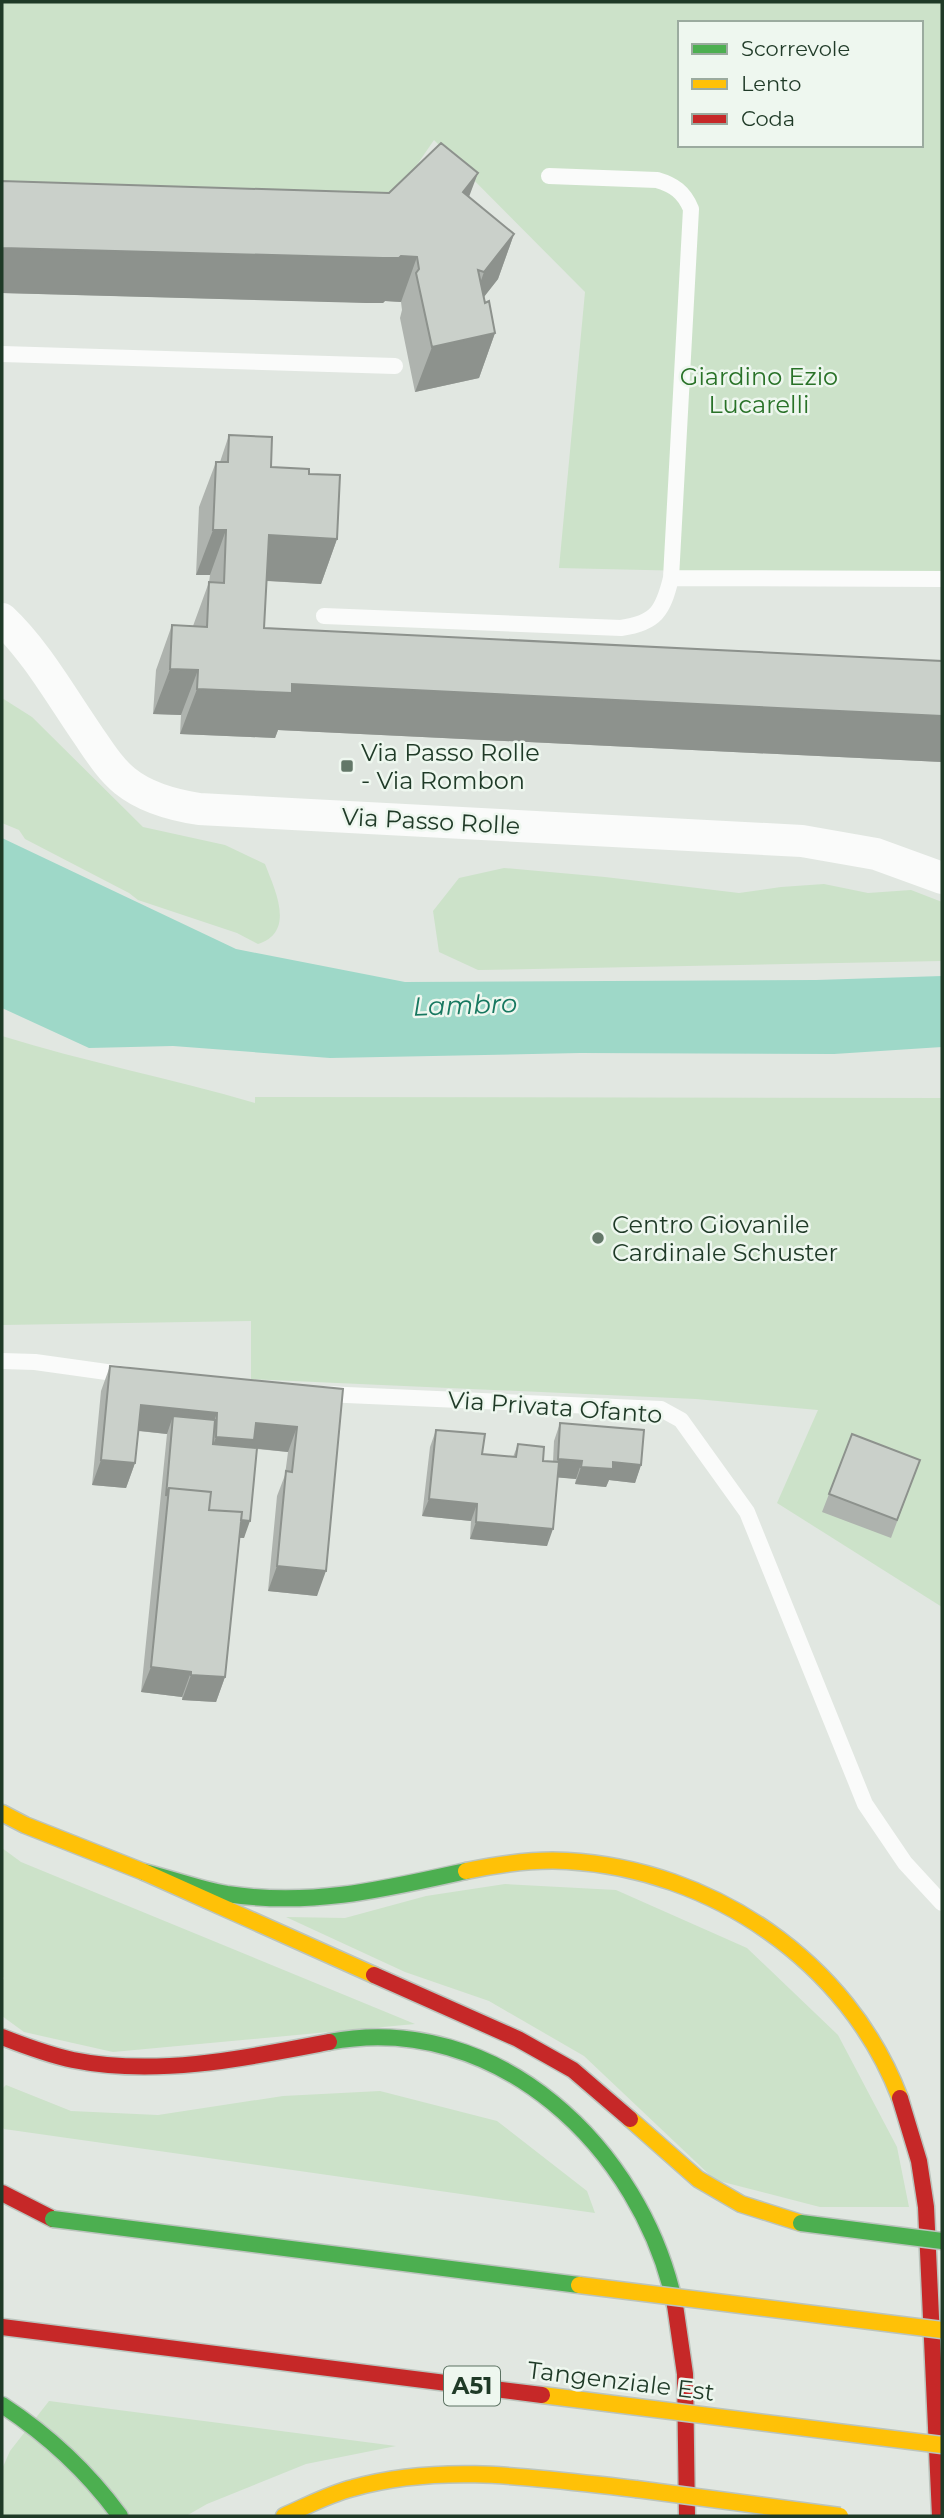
<svg xmlns="http://www.w3.org/2000/svg" width="944" height="2518" viewBox="0 0 944 2518" font-family="Montserrat,sans-serif">
	<rect width="100%" height="100%" fill="#e1e7e1"/>
	<path fill="#cce2c9" fill-rule="evenodd" d="M 2,2 L 942,2 L 942,577 L 559,568 L 585,292 L 434,140 L 373,229 L 2,218 ZM 680,23 L 921,23 L 921,145 L 680,145 Z
		M 2,698 L 32,717 L 143,827 L 225,845 L 265,864 C 275,890 296,932 258,944 L 237,933 L 138,900 L 129,893 L 25,839 L 19,830 L 2,823 Z
		M 504,868 L 605,877 L 739,893 L 781,887 L 824,884 L 868,893 L 911,890 L 942,902 L 942,961 L 478,970 L 439,952 L 433,911 L 459,878 Z
		M 2,1036 C 85,1062 171,1078 255,1103 L 255,1097 L 942,1098 L 942,1607 L 777,1503 L 818,1410 L 696,1399 L 251,1379 L 251,1321 L 2,1325 Z
		M 2,1848 L 21,1862 L 415,2024 L 113,2052 L 24,2032 L 2,2016 L 2,1982 L 4,1978 L 2,1976 Z
		M 505,1884 L 616,1890 L 747,1948 L 838,2035 L 897,2147 L 909,2207 L 820,2207 L 715,2180 L 584,2056 L 489,2001 L 405,1972 L 286,1917 L 345,1918 L 426,1896 Z
		M 6,2085 L 71,2111 L 158,2115 L 283,2096 L 380,2091 L 497,2121 L 587,2191 L 595,2213 L 4,2129 L 2,2126 L 2,2089 Z
		M 49,2401 L 396,2446 L 306,2464 L 207,2504 L 186,2516 L 2,2516 L 2,2469 L 10,2451 Z"/>
	<path fill="#9ed8c8" d="M 2,838 L 236,949 L 405,982 L 816,980 L 942,976 L 942,1047 L 834,1054 L 580,1053 L 330,1058 L 173,1046 L 89,1048 L 2,1008 Z"/>
	<g fill="none" stroke-linecap="round" stroke-linejoin="round">
		<g stroke="#bbc4bd" stroke-width="19">
			<path id="fast" d="M 144,1872 C 172,1879 199,1889 227,1894 C 311,1907 385,1889 466,1871
				M 329,2042 C 497,2010 642,2148 675,2305
				M 2,2405 C 48,2435 87,2471 120,2516"/>
		</g>
		<g stroke="#bbc4bd" stroke-width="19">
			<path id="slow" d="M 2,1813 L 25,1825 L 144,1872 L 374,1975
				M 466,1871 C 499,1864 533,1859 567,1861 C 711,1869 848,1961 900,2098
				M 630,2119 L 698,2179 L 741,2204 L 801,2223
				M 284,2516 C 307,2506 329,2494 353,2488 C 445,2462 543,2479 636,2489"/>
		</g>
		<g stroke="#bbc4bd" stroke-width="19">
			<path id="jam" d="M 374,1975 L 518,2039 L 573,2070 L 630,2119
				M 2,2037 C 25,2046 49,2055 73,2060 C 157,2077 247,2058 329,2042
				M 900,2098 L 919,2161 L 926,2207 L 940,2516
				M 2,2193 L 53,2219
				M 675,2305 L 685,2374 L 687,2516"/>
		</g>
		<path stroke="#fafbfa" stroke-width="16" d="M 2,354 L 395,366
			M 671,578 L 942,579
			M 324,616 L 621,628 C 656,623 663,611 671,578 L 691,209 C 684,192 674,185 657,180 L 549,176
			M 2,1361 L 35,1362 L 128,1375
			M 324,1394 L 661,1409 L 681,1420 L 747,1512 L 865,1804 L 905,1863 L 942,1903"/>
		<path stroke="#fafbfa" stroke-width="32" d="M 2,619 C 36,651 61,696 88,735 C 99,751 110,769 125,781 C 146,798 173,805 199,809 L 802,841 L 876,854 L 942,878"/>
		<use href="#fast" stroke="#4caf50" stroke-width="16"/>
		<use href="#slow" stroke="#ffc107" stroke-width="16"/>
		<use href="#jam" stroke="#c62828" stroke-width="16"/>
		<g stroke="#bbc4bd" stroke-width="19" stroke-linecap="butt">
			<path id="fast-bridge" d="M 53,2219 L 579,2285
				M 801,2223 L 942,2241"/>
		</g>
		<g stroke="#bbc4bd" stroke-width="19" stroke-linecap="butt">
			<path id="slow-bridge" d="M 579,2285 L 942,2330
				M 542,2395 L 942,2445
				M 636,2489 L 840,2516"/>
		</g>
		<g stroke="#bbc4bd" stroke-width="19" stroke-linecap="butt">
			<path id="jam-bridge" d="M 2,2327 L 542,2395"/>
		</g>
		<use href="#fast-bridge" stroke="#4caf50" stroke-width="16"/>
		<use href="#slow-bridge" stroke="#ffc107" stroke-width="16"/>
		<use href="#jam-bridge" stroke="#c62828" stroke-width="16"/>
	</g>
	<path fill="#aeb3ae" d="M 2,181 L 469,197 L 514,234 L 498,279 L 484,297 L 495,333 L 479,378 L 415,392 L 400,318 L 402,310 L 401,302 L 385,301 L 383,303 L 2,293 Z
		M 229,435 L 271,467 L 309,474 L 337,539 L 321,584 L 266,581 L 264,628 L 942,661 L 942,762 L 278,730 L 275,738 L 180,734 L 181,715 L 153,714 L 156,670 L 172,625 L 193,626 L 209,582 L 210,575 L 196,575 L 199,507 L 216,462 L 220,462 Z
		M 110,1366 L 343,1389 L 317,1596 L 268,1591 L 277,1496 L 285,1475 L 288,1452 L 257,1449 L 244,1538 L 239,1538 L 225,1677 L 216,1702 L 182,1700 L 182,1697 L 141,1692 L 167,1434 L 138,1431 L 135,1463 L 126,1488 L 92,1485 L 101,1391 Z
		M 560,1423 L 641,1465 L 635,1483 L 609,1480 L 606,1487 L 575,1484 L 576,1479 L 557,1477 L 547,1546 L 470,1539 L 471,1521 L 422,1516 L 430,1447 L 436,1430 L 482,1454 L 513,1457 L 518,1444 L 543,1461 L 553,1462 L 554,1441 Z
		M 920,1460 L 891,1538 L 822,1512 L 829,1494 Z"/>
	<path fill="#8d928d" d="M 478,173 L 461,218 L 463,192 Z
		M 514,234 L 498,279 L 468,317 L 484,272 Z
		M 2,248 L 401,256 L 417,257 L 401,302 L 385,301 L 383,303 L 366,303 L 2,293 Z
		M 495,333 L 479,378 L 415,392 L 432,347 Z
		M 213,530 L 226,530 L 210,575 L 196,575 Z
		M 269,535 L 337,539 L 321,584 L 252,580 Z
		M 170,669 L 198,670 L 181,715 L 153,714 Z
		M 292,684 L 942,716 L 942,762 L 278,730 L 275,738 L 180,734 L 197,689 Z
		M 141,1405 L 217,1413 L 208,1438 L 173,1416 L 167,1434 L 132,1430 Z
		M 256,1423 L 297,1427 L 288,1452 L 251,1448 L 207,1462 L 216,1437 Z
		M 558,1459 L 582,1461 L 576,1479 L 552,1477 Z
		M 101,1460 L 135,1463 L 126,1488 L 92,1485 Z
		M 613,1462 L 641,1465 L 635,1483 L 609,1480 L 606,1487 L 575,1484 L 581,1467 Z
		M 429,1499 L 477,1504 L 471,1521 L 422,1516 Z
		M 207,1517 L 250,1521 L 244,1538 L 200,1535 Z
		M 476,1522 L 553,1529 L 547,1546 L 470,1539 Z
		M 277,1566 L 326,1571 L 317,1596 L 268,1591 Z
		M 151,1667 L 191,1672 L 182,1697 L 141,1692 Z
		M 191,1675 L 225,1677 L 216,1702 L 182,1700 Z"/>
	<path fill="#cad0ca" stroke="#8d928d" stroke-width="2" d="M 441,143 L 478,173 L 463,192 L 514,234 L 484,272 L 478,270 L 485,303 L 489,301 L 495,333 L 432,347 L 416,273 L 419,269 L 417,257 L 401,256 L 399,258 L 383,258 L 2,248 L 2,181 L 389,193 Z
		M 229,435 L 272,437 L 271,467 L 309,469 L 309,474 L 340,475 L 337,539 L 269,535 L 264,628 L 942,661 L 942,716 L 292,684 L 292,693 L 197,689 L 198,670 L 170,669 L 172,625 L 207,627 L 209,582 L 224,583 L 226,530 L 213,530 L 216,462 L 228,462 Z
		M 110,1366 L 343,1389 L 326,1571 L 277,1566 L 286,1471 L 292,1472 L 297,1427 L 256,1423 L 254,1440 L 216,1437 L 217,1413 L 141,1405 L 135,1463 L 101,1460 Z
		M 173,1416 L 215,1420 L 213,1444 L 257,1448 L 250,1521 L 241,1520 L 242,1512 L 209,1510 L 211,1492 L 169,1488 L 166,1496 Z
		M 560,1423 L 644,1430 L 641,1465 L 613,1462 L 613,1469 L 581,1467 L 582,1461 L 558,1459 Z
		M 436,1430 L 485,1434 L 482,1454 L 516,1457 L 518,1444 L 544,1447 L 543,1461 L 559,1462 L 553,1529 L 476,1522 L 477,1504 L 429,1499 Z
		M 852,1434 L 920,1460 L 897,1520 L 829,1494 Z
		M 169,1488 L 211,1492 L 209,1510 L 242,1512 L 225,1677 L 191,1675 L 191,1672 L 151,1667 Z"/>
	<g fill="#637768" stroke="#eef7ef" stroke-width="2.5">
		<rect x="340" y="759" width="14" height="14" rx="3.5"/>
		<circle cx="598" cy="1238" r="7"/>
	</g>
	<g text-anchor="middle" dominant-baseline="central" stroke-width="5" stroke-linejoin="round" paint-order="stroke">
		<rect fill="#eef7ef" stroke="#5d7363" stroke-width="2" x="444" y="2366.5" width="56" height="39" rx="5"/>
		<g font-size="23" font-weight="bold" fill="#1f3a27">
			<text x="472" y="2386">A51</text>
		</g>
		<g font-size="24" fill="#297228" stroke="#eef7ef">
			<text x="759" y="376">Giardino Ezio<tspan x="759" dy="28">Lucarelli</tspan></text>
		</g>
		<g font-size="24" fill="#1f3a27" stroke="#eef7ef" text-anchor="start">
			<text x="361" y="752">Via Passo Rolle<tspan x="361" dy="28">- Via Rombon</tspan></text>
			<text x="612" y="1224">Centro Giovanile<tspan x="612" dy="28">Cardinale Schuster</tspan></text>
		</g>
		<g font-size="24" fill="#1f3a27" stroke="#eef7ef">
			<text transform="translate(431 821) rotate(3)">Via Passo Rolle</text>
			<text transform="translate(555 1407) rotate(4)">Via Privata Ofanto</text>
			<text transform="translate(621 2381) rotate(7)">Tangenziale Est</text>
		</g>
		<g font-size="26" font-style="italic" fill="#177860" stroke="#eef7ef">
			<text transform="translate(465 1005) rotate(-2)">Lambro</text>
		</g>
	</g>
	<rect width="944" height="2518" fill="none" stroke="#1f3a27" stroke-width="7"/>
	<rect x="678" y="21" width="245" height="126" fill="#eef7ef" stroke="#9bab9f" stroke-width="2"/>
	<rect x="692" y="44" width="35" height="10" fill="#4caf50" stroke="#9bab9f" stroke-width="2"/>
	<text x="741" y="56" font-size="21" fill="#1f3a27">Scorrevole</text>
	<rect x="692" y="79" width="35" height="10" fill="#ffc107" stroke="#9bab9f" stroke-width="2"/>
	<text x="741" y="91" font-size="21" fill="#1f3a27">Lento</text>
	<rect x="692" y="114" width="35" height="10" fill="#c62828" stroke="#9bab9f" stroke-width="2"/>
	<text x="741" y="126" font-size="21" fill="#1f3a27">Coda</text>
</svg>
